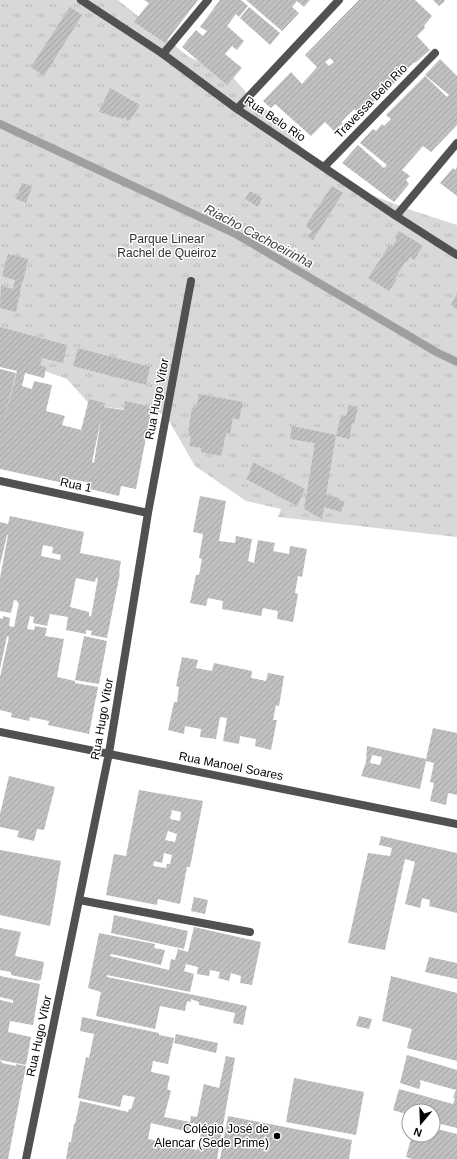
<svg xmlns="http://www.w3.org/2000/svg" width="457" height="1159" viewBox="0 0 457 1159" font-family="Arial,sans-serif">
	<defs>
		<pattern id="park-tufts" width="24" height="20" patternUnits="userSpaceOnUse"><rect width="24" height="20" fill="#d8d8d8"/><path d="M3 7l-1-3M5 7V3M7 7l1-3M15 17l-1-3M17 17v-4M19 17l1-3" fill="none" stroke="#b8b8b8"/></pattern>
		<pattern id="building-hatch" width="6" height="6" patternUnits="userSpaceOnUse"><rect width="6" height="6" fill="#c0c0c0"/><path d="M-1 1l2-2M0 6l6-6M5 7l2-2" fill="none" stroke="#a3a3a3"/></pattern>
	</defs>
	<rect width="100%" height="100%" fill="#fff"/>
	<path fill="url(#park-tufts)" d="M 0,0 L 118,0 L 189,57 L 231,75 L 257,105 L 269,111 L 309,155 L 325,163 L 372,195 L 408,209 L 457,225 L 457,537 L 278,517 L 281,509 L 246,501 L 195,466 L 165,414 L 90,405 L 67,379 L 36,368 L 0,349 Z"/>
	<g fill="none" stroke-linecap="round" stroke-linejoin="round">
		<path stroke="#9f9f9f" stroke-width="8" d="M 0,124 L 234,233 L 438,353 L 457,362"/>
	</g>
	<path fill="url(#building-hatch)" fill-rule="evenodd" d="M 144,0 L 198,0 L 165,43 L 134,22 L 149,3 Z
		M 220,0 L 241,0 L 248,6 L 239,17 L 236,14 L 227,26 L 244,41 L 237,50 L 232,46 L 225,54 L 242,68 L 227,85 L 182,47 L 196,30 L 203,36 L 207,31 L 200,27 Z
		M 246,0 L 310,0 L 304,7 L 297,1 L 292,7 L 299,13 L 282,31 Z
		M 359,0 L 415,0 L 432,16 L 424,26 L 425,28 L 417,36 L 430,50 L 415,63 L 415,62 L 405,71 L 406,72 L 384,93 L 383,92 L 360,114 L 354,109 L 341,122 L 343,123 L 334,131 L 325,122 L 311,136 L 275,104 L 271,108 L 263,101 L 291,72 L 302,84 L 317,67 L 305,55 ZM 330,58 L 334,62 L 329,66 L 325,62 Z
		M 433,0 L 444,0 L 445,1 L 439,6 Z
		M 70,7 L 82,15 L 44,76 L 31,67 Z
		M 249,7 L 280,33 L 270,45 L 240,18 Z
		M 440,59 L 457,76 L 457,125 L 431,152 L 423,146 L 402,170 L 410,176 L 406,180 L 409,184 L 394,202 L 342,163 L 358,145 L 384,168 L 387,165 L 360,143 L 373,129 L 376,131 L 382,124 L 384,126 L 391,119 L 386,115 L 425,76 L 447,97 L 449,95 L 425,75 Z
		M 110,88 L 140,105 L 129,121 L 126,120 L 127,118 L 124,117 L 124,119 L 99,112 Z
		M 457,167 L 457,196 L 440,183 L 453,168 L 455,170 Z
		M 22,183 L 32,187 L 26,203 L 16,199 Z
		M 332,186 L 343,193 L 313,240 L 308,237 L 312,231 L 306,226 L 306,225 Z
		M 250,191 L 262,198 L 258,207 L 245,199 Z
		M 399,231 L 423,246 L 414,260 L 410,257 L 407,262 L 406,261 L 395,278 L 397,279 L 389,291 L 368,278 L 389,246 L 392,247 L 397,239 L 394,238 Z
		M 8,254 L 28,259 L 23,282 L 22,282 L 16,312 L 0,308 L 1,286 L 13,289 L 15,280 L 2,276 Z
		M 457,293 L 457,309 L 451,305 Z
		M 0,327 L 67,345 L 63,363 L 42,358 L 40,365 L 46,367 L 44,378 L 25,373 L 22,386 L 32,389 L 34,381 L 52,385 L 46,411 L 65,416 L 62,425 L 81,430 L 89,399 L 105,403 L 104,407 L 124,410 L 125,401 L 152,407 L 136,489 L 121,486 L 119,496 L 86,488 L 87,482 L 69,479 L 68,484 L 0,469 L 0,369 L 16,373 L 1,432 L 17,371 L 0,367 ZM 101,419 L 94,463 L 92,462 Z
		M 78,348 L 150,367 L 146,385 L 73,366 Z
		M 199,394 L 243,402 L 239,420 L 233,418 L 230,434 L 226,433 L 221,456 L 201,452 L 201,448 L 189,446 L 191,438 L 188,433 L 192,408 L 197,405 Z
		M 349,405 L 358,407 L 354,424 L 352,423 L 349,439 L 336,436 L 341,415 L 346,416 Z
		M 292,426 L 336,435 L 326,495 L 340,498 L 339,500 L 344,501 L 341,512 L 324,507 L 322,519 L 304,509 L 315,443 L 290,439 Z
		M 253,462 L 305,489 L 297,506 L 246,479 L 249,474 Z
		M 200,496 L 226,501 L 219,541 L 235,543 L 236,536 L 252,539 L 248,561 L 254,563 L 258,540 L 275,543 L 273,551 L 289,554 L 290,546 L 307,549 L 302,577 L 298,576 L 295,593 L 298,594 L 293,622 L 277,619 L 278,611 L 263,608 L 261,616 L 222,609 L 223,601 L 208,598 L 206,606 L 190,603 L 196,575 L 199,575 L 202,559 L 199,558 L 203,534 L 193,532 Z
		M 10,516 L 84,532 L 80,553 L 121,561 L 119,573 L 120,573 L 107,638 L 91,635 L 92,631 L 86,630 L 86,634 L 66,630 L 68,617 L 50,614 L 47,626 L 33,623 L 34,617 L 30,616 L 27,629 L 34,630 L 35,626 L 47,628 L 45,636 L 64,639 L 57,677 L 75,681 L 75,683 L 98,687 L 89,734 L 48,725 L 49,721 L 30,717 L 29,721 L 11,717 L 12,713 L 0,710 L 0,677 L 9,637 L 7,636 L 0,669 L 0,618 L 3,619 L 3,616 L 10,618 L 9,626 L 14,627 L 19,603 L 17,603 L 18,601 L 14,600 L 11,613 L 0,611 L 0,578 L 8,535 L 7,535 L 0,565 L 0,522 L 8,524 ZM 43,545 L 53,547 L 52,553 L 61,555 L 60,560 L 41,556 ZM 76,578 L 95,582 L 96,578 L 98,578 L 91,617 L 89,616 L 89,612 L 70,607 Z
		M 84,636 L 107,641 L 99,684 L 75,680 Z
		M 182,657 L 198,660 L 196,668 L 212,671 L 214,663 L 252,671 L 251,678 L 266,681 L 268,673 L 284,676 L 279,706 L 276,705 L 273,720 L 277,720 L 271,750 L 255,746 L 256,739 L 240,736 L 239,744 L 223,741 L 227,718 L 220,717 L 216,739 L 200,737 L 201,729 L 185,726 L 184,734 L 168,730 L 174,702 L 177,702 L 179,687 L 176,686 Z
		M 433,728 L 457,733 L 457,795 L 448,793 L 446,805 L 430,801 L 434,783 L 430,782 L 434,763 L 426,761 L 420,789 L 361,776 L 366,762 L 367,746 L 426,759 ZM 372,755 L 382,757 L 380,765 L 370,763 Z
		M 9,776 L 55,787 L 44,830 L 37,829 L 34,841 L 17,837 L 19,831 L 0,827 L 0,814 Z
		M 139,790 L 203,801 L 190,867 L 187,867 L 180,904 L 158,899 L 157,905 L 106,895 L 114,854 L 126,856 ZM 172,810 L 181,812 L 180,821 L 170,819 ZM 168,831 L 177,834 L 175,842 L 165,840 ZM 164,853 L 172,855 L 170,864 L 167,864 L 166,868 L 153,866 L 154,861 L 162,863 Z
		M 381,836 L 457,853 L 457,913 L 429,906 L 430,900 L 422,898 L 420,908 L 405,904 L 415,862 L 405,859 L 385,950 L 348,943 L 368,853 L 390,856 L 392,848 L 379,845 Z
		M 0,850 L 61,861 L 50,926 L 0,915 Z
		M 194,897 L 208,900 L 205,914 L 191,911 Z
		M 114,915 L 188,931 L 184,949 L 111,933 Z
		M 194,927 L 261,942 L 252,985 L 240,983 L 241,976 L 231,973 L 229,981 L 218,978 L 220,972 L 210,970 L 209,976 L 197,974 L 198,967 L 186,964 L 184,971 L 194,974 L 190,992 L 107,975 L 107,977 L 247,1006 L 243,1025 L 233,1023 L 235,1013 L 199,1005 L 199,1002 L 191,999 L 191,1002 L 187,1001 L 185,1011 L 160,1006 L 155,1029 L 96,1016 L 101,992 L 88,988 L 99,933 L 155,944 L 154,948 L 165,950 L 161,965 L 111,954 L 110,956 L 169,970 L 171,959 L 175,960 L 178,949 L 188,952 Z
		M 0,928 L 21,932 L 15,956 L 44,962 L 41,980 L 40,979 L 39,981 L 11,975 L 11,972 L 0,970 Z
		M 429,957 L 457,963 L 457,979 L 425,972 Z
		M 0,976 L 40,984 L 33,1025 L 10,1021 L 8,1032 L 31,1037 L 26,1065 L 0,1060 L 0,1000 L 13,1003 L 13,1000 L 0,997 Z
		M 391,976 L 457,993 L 457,1061 L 407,1048 L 412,1029 L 382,1021 Z
		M 359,1016 L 372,1019 L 369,1029 L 356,1026 Z
		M 82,1017 L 159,1033 L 159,1035 L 174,1038 L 168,1064 L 153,1061 L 151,1072 L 170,1076 L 167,1089 L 171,1091 L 164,1117 L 190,1122 L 191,1116 L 197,1117 L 204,1084 L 219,1088 L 226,1056 L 235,1058 L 217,1159 L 66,1159 L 69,1142 L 71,1142 L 74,1124 L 75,1124 L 80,1101 L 128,1112 L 129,1109 L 131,1109 L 135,1097 L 123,1095 L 120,1107 L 78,1098 L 86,1057 L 89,1058 L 94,1034 L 80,1031 ZM 151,1123 L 189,1132 L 191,1123 L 210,1127 L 208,1134 L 201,1132 L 197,1150 L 148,1139 Z
		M 176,1034 L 218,1043 L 216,1053 L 174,1043 Z
		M 407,1055 L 457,1070 L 457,1128 L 433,1122 L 433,1111 L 409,1111 L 409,1115 L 393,1110 L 399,1089 L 453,1104 L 455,1098 L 453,1098 L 456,1090 L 420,1080 L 420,1082 L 421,1083 L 419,1089 L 400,1083 Z
		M 0,1061 L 2,1062 L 2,1063 L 16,1066 L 16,1064 L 26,1066 L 8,1159 L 0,1159 Z
		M 294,1078 L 364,1092 L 356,1135 L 286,1122 Z
		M 228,1116 L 352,1140 L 349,1159 L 220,1159 Z
		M 433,1128 L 457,1134 L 457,1159 L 412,1159 L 406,1157 L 412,1135 L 433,1135 Z"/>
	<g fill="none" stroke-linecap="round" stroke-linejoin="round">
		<path stroke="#515151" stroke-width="8" d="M 163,54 L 208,0
			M 79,900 L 250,932"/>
		<path stroke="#515151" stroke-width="8" d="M 81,0 L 163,54 L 237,109 L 396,216 L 457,255
			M 237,109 L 339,0
			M 324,167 L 435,53
			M 396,216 L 457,143
			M 0,481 L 148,513
			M 0,732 L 457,824
			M 26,1159 L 109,753 L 148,513 L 191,281"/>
	</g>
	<circle fill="#000" stroke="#fff" stroke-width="1.5" cx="277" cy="1136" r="4"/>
	<g text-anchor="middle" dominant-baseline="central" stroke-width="3" stroke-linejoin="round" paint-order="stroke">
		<g font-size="12" fill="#000" stroke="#fff">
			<text transform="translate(371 101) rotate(-46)">Travessa Belo Rio</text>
			<text transform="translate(275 119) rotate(34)">Rua Belo Rio</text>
			<text transform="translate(157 399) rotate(-79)">Rua Hugo Vítor</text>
			<text transform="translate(76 485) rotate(12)">Rua 1</text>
			<text transform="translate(102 719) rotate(-80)">Rua Hugo Vítor</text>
			<text transform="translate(231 766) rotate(11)">Rua Manoel Soares</text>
			<text transform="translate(39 1036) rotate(-78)">Rua Hugo Vítor</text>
		</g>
		<g font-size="12" fill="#2f2f2f" stroke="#fff">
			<text x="167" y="239">Parque Linear<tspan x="167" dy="14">Rachel de Queiroz</tspan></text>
		</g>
		<g font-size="12" fill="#000" stroke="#fff" text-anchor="end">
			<text x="269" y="1129">Colégio José de<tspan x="269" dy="14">Alencar (Sede Prime)</tspan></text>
		</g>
		<g font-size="13" font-style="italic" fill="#404040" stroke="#fff">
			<text transform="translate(259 236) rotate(28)">Riacho Cachoeirinha</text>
		</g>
	</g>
	<g transform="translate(421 1123) rotate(199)"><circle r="19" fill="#ffffff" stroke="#999999"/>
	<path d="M0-3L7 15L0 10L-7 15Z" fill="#000000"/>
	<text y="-6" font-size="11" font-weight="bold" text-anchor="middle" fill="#000000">N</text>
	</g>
</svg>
